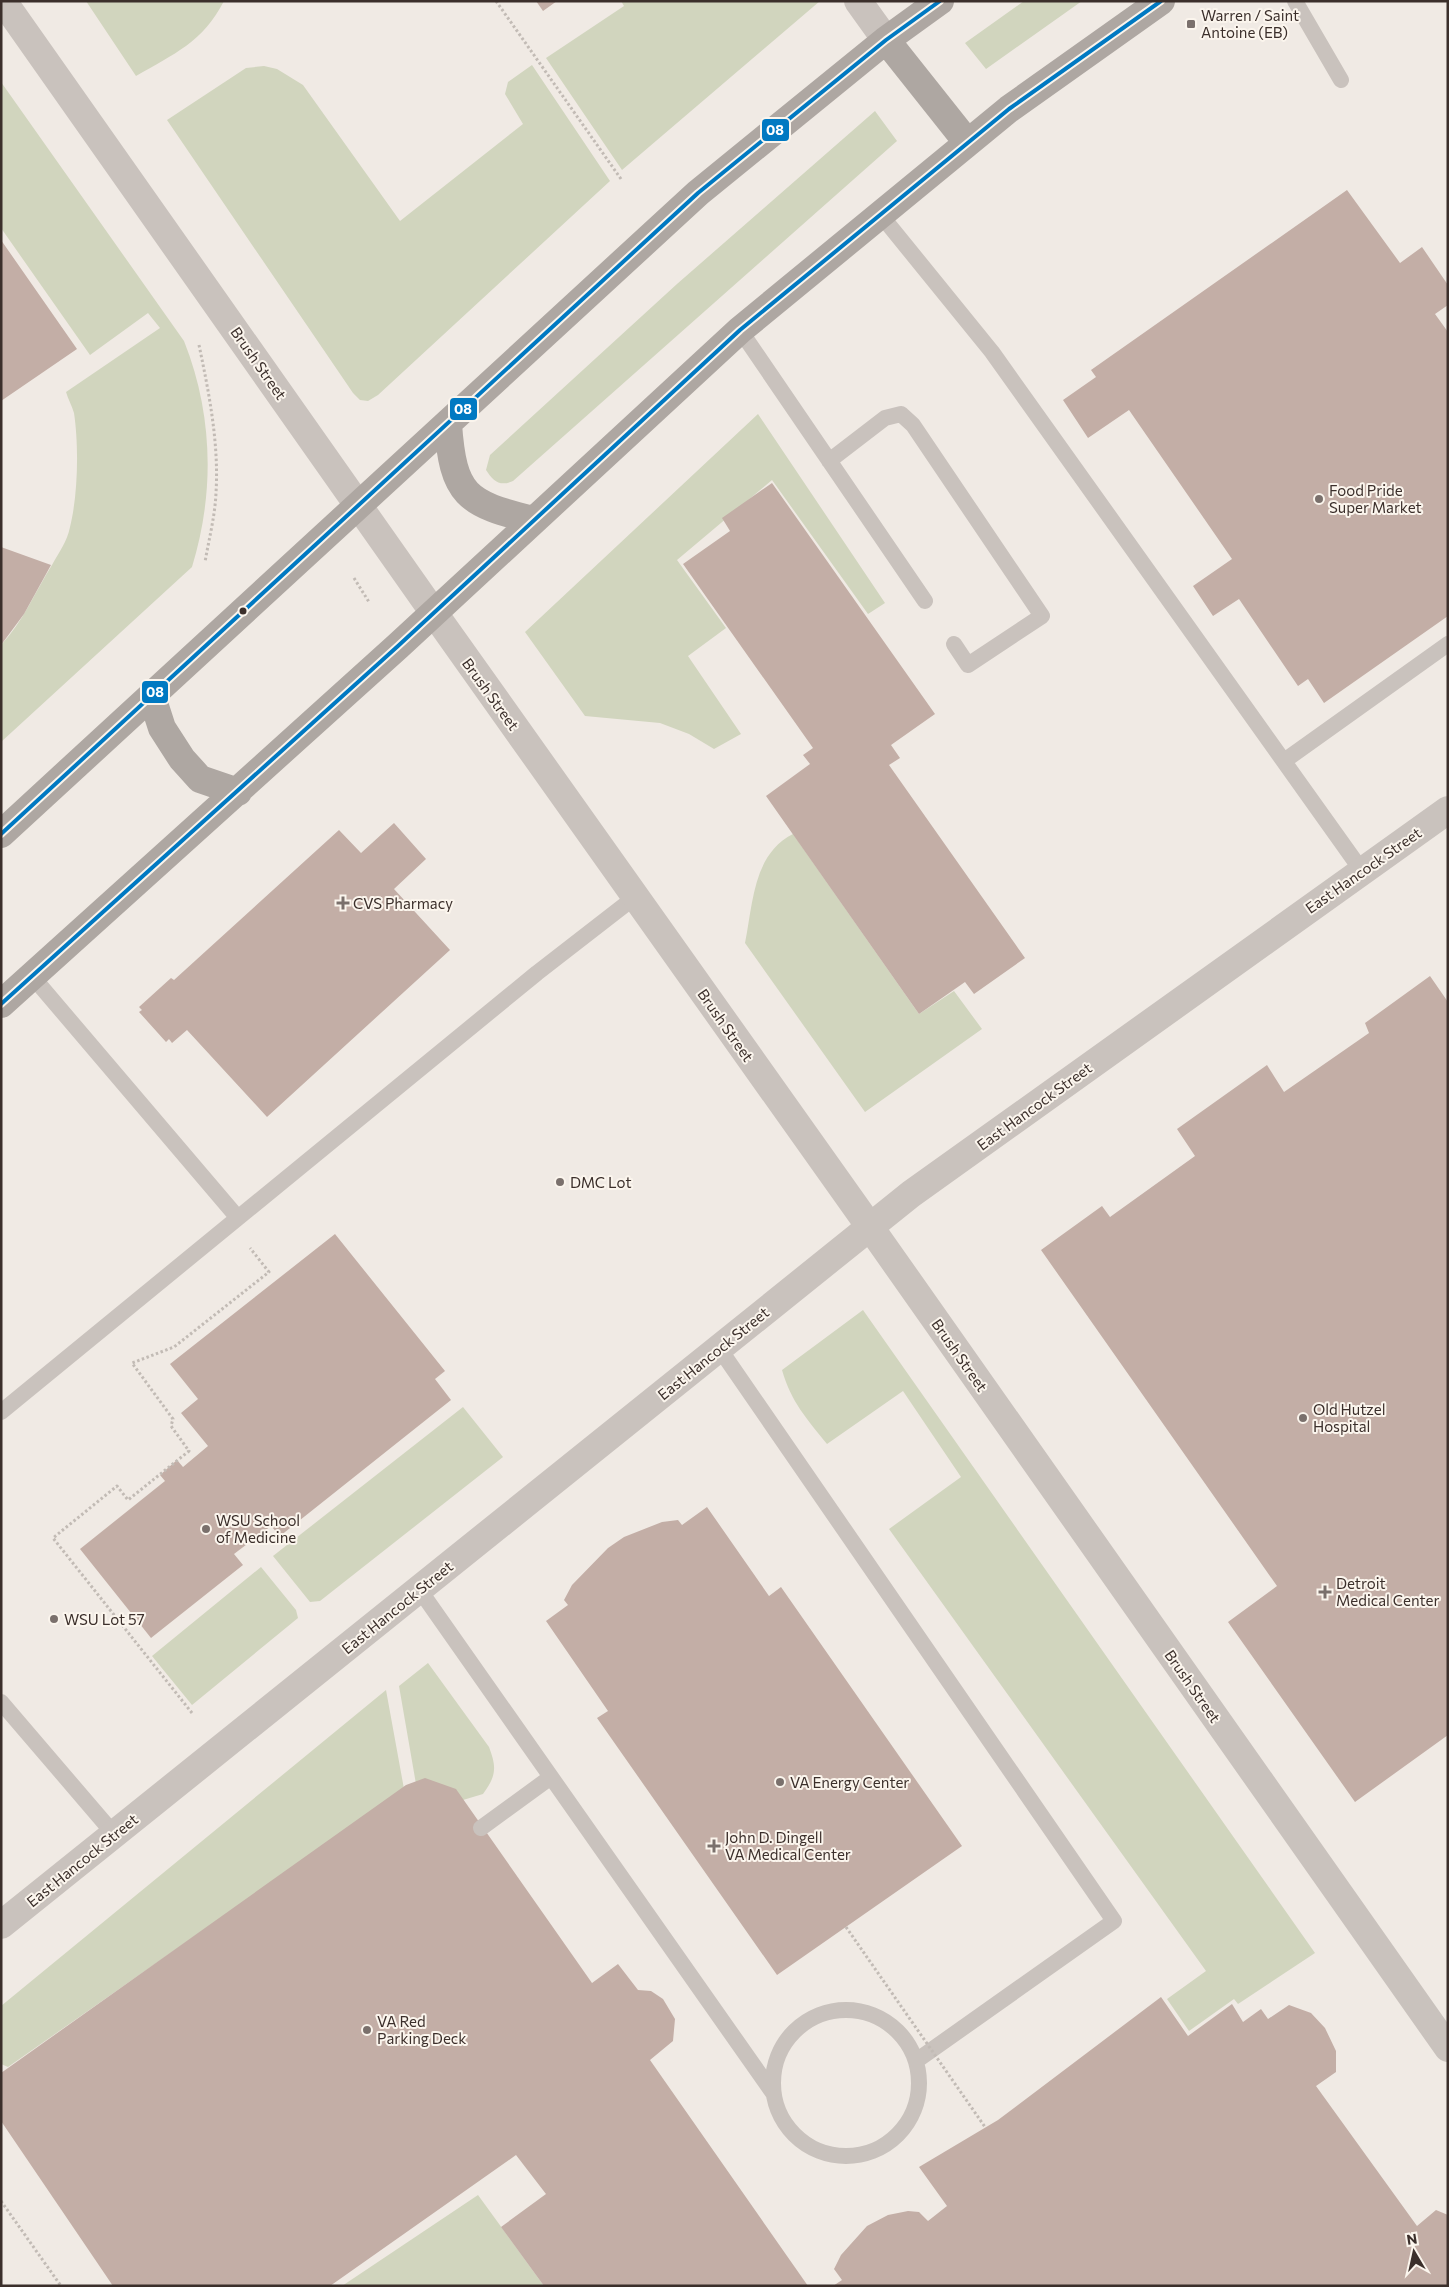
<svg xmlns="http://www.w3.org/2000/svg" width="1449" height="2287" viewBox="0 0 1449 2287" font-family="Commissioner,sans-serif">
	<rect width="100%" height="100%" fill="#f0eae4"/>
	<path fill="#d1d5be" d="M 86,1 L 224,1 C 203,42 174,54 136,76 Z
		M 621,1 L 820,1 L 622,170 L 546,58 L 624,6 Z
		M 1024,1 L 1082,1 L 986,69 L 965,43 Z
		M 532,65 L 610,181 L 378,395 L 368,401 L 360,400 L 353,393 L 167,120 L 246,68 L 264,66 L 277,69 L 303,85 L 400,221 L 523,124 L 505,94 L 508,82 Z
		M 1,82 L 184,341 C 213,414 215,492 192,567 L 1,742 L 1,645 C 23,622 35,592 52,565 C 59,552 67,542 70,527 C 78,495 79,446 74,413 C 72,406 68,399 66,392 L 160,328 L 148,313 L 90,355 L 1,228 Z
		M 875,111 L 897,141 L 513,481 C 500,487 493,481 486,470 L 490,455 L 677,284 Z
		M 758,414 L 885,603 L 868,614 L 772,480 L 677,560 L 726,628 L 688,656 L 741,734 L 714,749 L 689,734 L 660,723 L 585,716 L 525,632 Z
		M 793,834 L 919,1014 L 954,991 L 982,1029 L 865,1112 L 745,943 C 753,904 753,854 793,834 Z
		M 863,1310 L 1315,1953 L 1238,2004 L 1234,1999 L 1189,2031 L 1167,1999 L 1206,1971 L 889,1529 L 961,1477 L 903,1391 L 827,1444 C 807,1419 791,1402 782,1370 Z
		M 463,1407 L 503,1457 L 320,1601 L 310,1602 L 273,1556 Z
		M 261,1567 L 296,1610 L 298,1618 L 192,1705 L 152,1656 Z
		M 428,1663 L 489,1747 C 497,1768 496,1776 483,1794 L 463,1800 L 416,1784 L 399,1686 Z
		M 386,1690 L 404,1789 L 8,2067 L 1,2064 L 1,2006 Z
		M 478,2195 L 544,2286 L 342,2286 Z"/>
	<path fill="#c3aea6" d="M 536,1 L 557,1 L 543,11 Z
		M 1347,190 L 1400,263 L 1422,247 L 1448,285 L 1448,305 L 1435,314 L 1448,332 L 1448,616 L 1324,703 L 1308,679 L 1298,686 L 1239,599 L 1213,616 L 1193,586 L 1232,559 L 1129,410 L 1088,438 L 1063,400 L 1096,377 L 1091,370 Z
		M 1,240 L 77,349 L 1,401 Z
		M 772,483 L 935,714 L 891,745 L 900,758 L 889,765 L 1025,958 L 974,994 L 965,982 L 919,1014 L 766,796 L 810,764 L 803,755 L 813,748 L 683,564 L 730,531 L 722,518 Z
		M 1,547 L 51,565 L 24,614 L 1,645 Z
		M 394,823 L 426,859 L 394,889 L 450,950 L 267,1117 L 187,1030 L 172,1043 L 169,1039 L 166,1042 L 139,1012 L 142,1010 L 139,1007 L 171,978 L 174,980 L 339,830 L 361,853 Z
		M 1430,976 L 1448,1002 L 1448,1735 L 1355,1802 L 1228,1622 L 1277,1586 L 1041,1250 L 1102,1206 L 1110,1217 L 1195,1156 L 1177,1129 L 1267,1065 L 1284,1092 L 1369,1033 L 1365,1023 Z
		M 335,1234 L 445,1371 L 435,1379 L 451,1400 L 280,1536 L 271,1526 L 234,1554 L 243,1565 L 151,1638 L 80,1549 L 165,1481 L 160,1475 L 177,1460 L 183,1467 L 208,1446 L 181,1413 L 198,1399 L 170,1364 Z
		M 707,1507 L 769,1596 L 781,1587 L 962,1846 L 777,1975 L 597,1718 L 608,1711 L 546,1621 L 568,1605 L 564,1600 L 572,1585 L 608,1548 L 624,1537 L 662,1522 L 678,1520 L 682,1525 Z
		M 425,1778 L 456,1789 L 592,1983 L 618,1964 L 638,1990 L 651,1991 L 663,1999 L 675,2019 L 673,2041 L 650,2060 L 808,2286 L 544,2286 L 501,2227 L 546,2194 L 516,2155 L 330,2286 L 113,2286 L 1,2121 L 1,2073 L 406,1785 Z
		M 1161,1997 L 1188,2036 L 1232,2004 L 1243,2022 L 1261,2009 L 1268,2019 L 1289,2005 L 1311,2013 L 1325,2028 L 1336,2051 L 1336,2072 L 1316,2086 L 1417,2226 L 1436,2210 L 1448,2215 L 1448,2286 L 833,2286 L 842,2280 L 834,2269 L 841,2255 L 867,2226 L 888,2215 L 908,2211 L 919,2212 L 928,2221 L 947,2206 L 919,2167 L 998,2120 Z"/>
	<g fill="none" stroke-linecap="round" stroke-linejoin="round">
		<path stroke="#c2bbb5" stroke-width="3" stroke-dasharray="2.5 2.5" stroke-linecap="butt" d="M 496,1 L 621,179
			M 199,345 C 209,393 219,443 216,493 C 215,516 209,539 205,562
			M 354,578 L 369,602
			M 192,1713 L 53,1538 L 117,1486 L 128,1500 L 189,1451 L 171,1426 L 173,1419 L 132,1363 L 174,1347 L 269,1272 L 250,1248
			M 1,2201 L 61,2286"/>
		<path stroke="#c9c2bd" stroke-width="16" d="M 1295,1 L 1341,80
			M 880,214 L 992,352 L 1362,871
			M 740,330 L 925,601
			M 829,461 L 885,418 L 901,414 L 913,425 L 1042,616 L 968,665 L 954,644
			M 1284,761 L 1448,644
			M 32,976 L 238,1218
			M 719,1348 L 1114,1921 L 916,2061
			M 1,1412 L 537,973 L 635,897
			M 419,1589 L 773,2093
			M 1,1702 L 114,1834
			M 481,1828 L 551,1777
			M773 2083a73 73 0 1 1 146 0a73 73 0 1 1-146 0Z"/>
		<path stroke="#c9c2bd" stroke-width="28" d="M 858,1 L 886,40
			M 434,613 L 870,1227 L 1448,2048
			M 1,1925 L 911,1194 L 1448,810"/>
		<path stroke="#c9c2bd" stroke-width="28" d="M 3,1 L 434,613"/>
		<path stroke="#aea7a2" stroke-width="28" d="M 886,40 L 967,142
			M 448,424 C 453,495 466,504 534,520
			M 152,697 L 162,728 L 182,759 L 200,779 L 238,792
			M 1,834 L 698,193 L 886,40 L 940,1
			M 1,1004 L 398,646 L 740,330 L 1009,109 L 1161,1"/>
		<path stroke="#c2bbb5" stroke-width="3" stroke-dasharray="2.5 2.5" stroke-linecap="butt" d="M 846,1927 L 985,2127"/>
		<g stroke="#fbf5ed" stroke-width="8">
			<path id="bus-1" d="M 1,834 L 698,193 L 886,40 L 940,1
				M 1,1004 L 398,646 L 740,330 L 1009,109 L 1161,1"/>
		</g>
		<use href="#bus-1" stroke="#0079c2" stroke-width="4"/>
	</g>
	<g fill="#7a706c" stroke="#fbf5ed" stroke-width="2">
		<rect x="1186" y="19" width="10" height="10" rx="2.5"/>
		<circle cx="1319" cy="499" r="5"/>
		<path d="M340.5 895.5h5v5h5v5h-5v5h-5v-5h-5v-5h5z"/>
		<circle cx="560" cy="1182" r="5"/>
		<circle cx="1303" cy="1418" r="5"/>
		<circle cx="206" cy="1529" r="5"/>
		<path d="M1322.5 1584.5h5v5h5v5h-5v5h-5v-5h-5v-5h5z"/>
		<circle cx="54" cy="1619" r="5"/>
		<circle cx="780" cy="1782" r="5"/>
		<path d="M711.5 1838.5h5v5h5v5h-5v5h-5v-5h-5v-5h5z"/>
		<circle cx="367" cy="2030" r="5"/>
	</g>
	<circle fill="#3b2f2b" stroke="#fbf5ed" stroke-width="2" cx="243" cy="611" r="4.5"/>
	<g text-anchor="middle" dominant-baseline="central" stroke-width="4" stroke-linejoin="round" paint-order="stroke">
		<g font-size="15" fill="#3b2f2b" stroke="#fbf5ed" text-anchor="start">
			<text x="1201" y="15">Warren / Saint<tspan x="1201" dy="17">Antoine (EB)</tspan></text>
			<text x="1329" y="490">Food Pride<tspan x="1329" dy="17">Super Market</tspan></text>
			<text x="353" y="903">CVS Pharmacy</text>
			<text x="570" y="1182">DMC Lot</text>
			<text x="1313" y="1409">Old Hutzel<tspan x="1313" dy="17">Hospital</tspan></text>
			<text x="216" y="1520">WSU School<tspan x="216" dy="17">of Medicine</tspan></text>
			<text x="1336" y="1583">Detroit<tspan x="1336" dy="17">Medical Center</tspan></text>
			<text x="64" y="1619">WSU Lot 57</text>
			<text x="790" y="1782">VA Energy Center</text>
			<text x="725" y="1837">John D. Dingell<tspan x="725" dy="17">VA Medical Center</tspan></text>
			<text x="377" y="2021">VA Red<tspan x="377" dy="17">Parking Deck</tspan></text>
		</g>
		<g font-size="15" fill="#3b2f2b" stroke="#fbf5ed">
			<text transform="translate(259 363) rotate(55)">Brush Street</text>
			<text transform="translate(491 694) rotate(54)">Brush Street</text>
			<text transform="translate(1363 870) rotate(-35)">East Hancock Street</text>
			<text transform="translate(726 1025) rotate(55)">Brush Street</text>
			<text transform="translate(1034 1106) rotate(-36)">East Hancock Street</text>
			<text transform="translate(713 1353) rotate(-39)">East Hancock Street</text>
			<text transform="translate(960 1355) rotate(55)">Brush Street</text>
			<text transform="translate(397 1607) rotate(-39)">East Hancock Street</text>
			<text transform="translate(1193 1686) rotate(55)">Brush Street</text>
			<text transform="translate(82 1860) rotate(-39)">East Hancock Street</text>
		</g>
	</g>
	<g stroke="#fbf5ed" stroke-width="2">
		<rect x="761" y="118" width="29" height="24" rx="5" fill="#0079c2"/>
		<rect x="449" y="397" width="29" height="24" rx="5" fill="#0079c2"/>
		<rect x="141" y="680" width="28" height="24" rx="5" fill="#0079c2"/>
	</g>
	<g font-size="14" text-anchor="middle" font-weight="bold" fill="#fff">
		<text x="775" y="135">08</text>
		<text x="463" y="414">08</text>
		<text x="155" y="697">08</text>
	</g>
	<rect width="1449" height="2287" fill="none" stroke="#3b2f2b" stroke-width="5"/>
	<g transform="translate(1414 2252) rotate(351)" stroke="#fbf5ed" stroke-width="4" paint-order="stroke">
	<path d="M0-4L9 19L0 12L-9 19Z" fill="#3b2f2b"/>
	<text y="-8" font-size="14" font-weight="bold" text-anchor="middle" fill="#3b2f2b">N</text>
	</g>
</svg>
